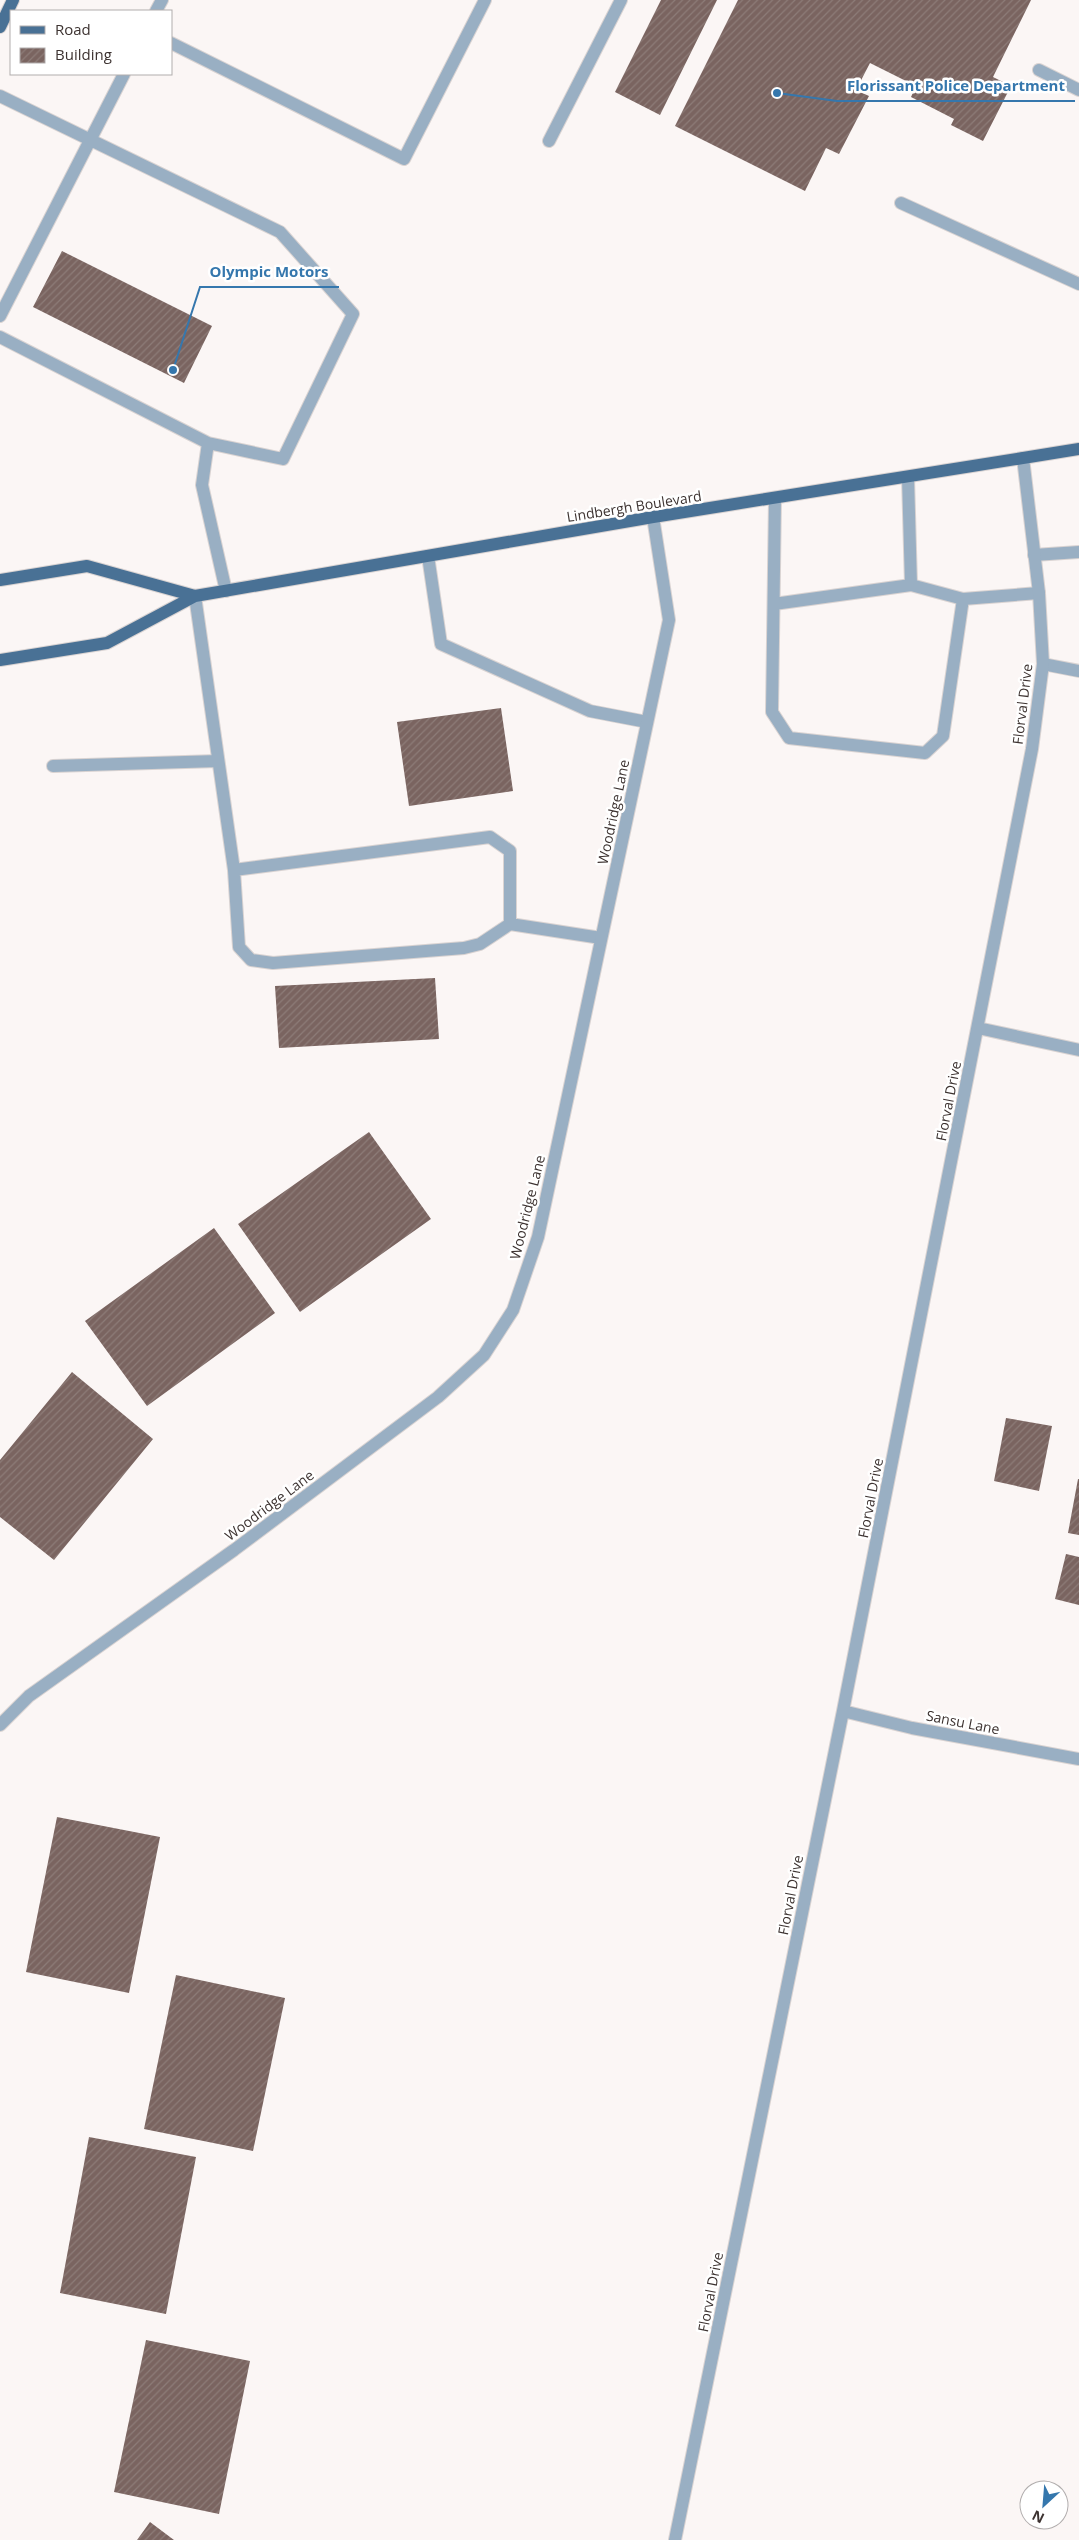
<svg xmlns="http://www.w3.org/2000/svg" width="1079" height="2540" viewBox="0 0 1079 2540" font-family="'Open Sans',sans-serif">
	<defs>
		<pattern id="building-hatch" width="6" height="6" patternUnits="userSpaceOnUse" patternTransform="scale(1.25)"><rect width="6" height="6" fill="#7a6460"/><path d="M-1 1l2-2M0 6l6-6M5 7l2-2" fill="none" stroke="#8d7c78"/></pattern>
	</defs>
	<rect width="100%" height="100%" fill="#fbf6f5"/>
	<path fill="url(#building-hatch)" d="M 661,0 L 717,0 L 660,115 L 615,92 Z
		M 738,0 L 1031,0 L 993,77 L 1011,86 L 983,141 L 951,125 L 954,119 L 911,97 L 916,86 L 870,63 L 856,90 L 869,96 L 839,154 L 826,148 L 805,191 L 675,126 Z
		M 62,251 L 212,326 L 184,383 L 33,307 Z
		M 501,708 L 513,791 L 409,806 L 397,722 Z
		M 435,978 L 439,1039 L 279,1048 L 275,986 Z
		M 369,1132 L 431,1219 L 300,1312 L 238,1224 Z
		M 214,1228 L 275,1313 L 147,1406 L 85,1321 Z
		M 72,1372 L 153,1439 L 54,1560 L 0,1517 L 0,1460 Z
		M 1006,1418 L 1052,1426 L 1039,1491 L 994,1481 Z
		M 1078,1479 L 1079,1479 L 1079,1535 L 1068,1533 Z
		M 1066,1554 L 1079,1557 L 1079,1605 L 1055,1599 Z
		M 57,1817 L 160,1837 L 129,1993 L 26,1972 Z
		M 176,1975 L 285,1998 L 253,2151 L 144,2129 Z
		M 89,2137 L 196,2157 L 166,2314 L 60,2293 Z
		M 146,2340 L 250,2361 L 219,2514 L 114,2492 Z
		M 150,2522 L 174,2540 L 137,2540 Z"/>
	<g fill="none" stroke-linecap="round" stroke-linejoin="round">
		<g stroke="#d9d3d2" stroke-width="14">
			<path id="lane" d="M 156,11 L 162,0
				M 171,43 L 404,159 L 485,0
				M 1039,70 L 1079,90
				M 0,96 L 280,232 L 353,314 L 283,459 L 208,443 L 202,485 L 226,591
				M 549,141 L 621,0
				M 901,203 L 1079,284
				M 0,316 L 124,74
				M 0,337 L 208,443
				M 775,498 L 772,712 L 789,738 L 925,753 L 943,736 L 963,599 L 1039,593
				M 1034,555 L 1079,552
				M 428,556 L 441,644 L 590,711 L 647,722
				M 911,585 L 963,599
				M 195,596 L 234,870 L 239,947 L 251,960 L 273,963 L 464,948 L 480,944 L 510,924 L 601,938
				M 774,604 L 911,585 L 908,477
				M 1043,664 L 1079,671
				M 53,766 L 218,761
				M 234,870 L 490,837 L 510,851 L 510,924"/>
		</g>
		<g stroke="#d9d3d2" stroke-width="14">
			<path id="street" d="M 978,1028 L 1079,1050
				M 843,1711 L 912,1728 L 1079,1759
				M 0,1725 L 29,1696 L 234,1550 L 438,1397 L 484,1355 L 513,1310 L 538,1237 L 669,620 L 653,517
				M 675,2540 L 843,1711 L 1032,749 L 1043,664 L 1039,593 L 1023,458"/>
		</g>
		<g stroke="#d9d3d2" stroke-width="14">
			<path id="primary" d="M 0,27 L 13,0
				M 0,580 L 87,566 L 195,596
				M 0,660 L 107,643 L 195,596 L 653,517 L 1079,449"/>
		</g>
		<use href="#lane" stroke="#99afc3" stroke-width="12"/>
		<use href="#street" stroke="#99afc3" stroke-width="12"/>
		<use href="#primary" stroke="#497195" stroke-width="12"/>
	</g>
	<g text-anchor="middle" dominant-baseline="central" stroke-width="5" stroke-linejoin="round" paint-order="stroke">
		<g font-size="14" fill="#3d3331" stroke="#fff">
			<text transform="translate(634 506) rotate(-9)">Lindbergh Boulevard</text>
			<text transform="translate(1022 704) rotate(-83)">Florval Drive</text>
			<text transform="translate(613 812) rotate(-78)">Woodridge Lane</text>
			<text transform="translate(948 1101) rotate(-79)">Florval Drive</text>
			<text transform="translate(527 1207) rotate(-76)">Woodridge Lane</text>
			<text transform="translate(870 1498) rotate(-79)">Florval Drive</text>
			<text transform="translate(269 1505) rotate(-37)">Woodridge Lane</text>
			<text transform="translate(963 1722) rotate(11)">Sansu Lane</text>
			<text transform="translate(790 1895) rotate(-79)">Florval Drive</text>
			<text transform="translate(710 2292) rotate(-79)">Florval Drive</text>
		</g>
	</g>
	<path fill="none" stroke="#3577ad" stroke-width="2" d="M777 93L837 101H1075M173 370L200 287H339"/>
	<g fill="#3577ad" stroke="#fff" stroke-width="2">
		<circle cx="777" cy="93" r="5"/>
		<circle cx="173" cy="370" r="5"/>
	</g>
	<g font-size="15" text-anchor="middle" font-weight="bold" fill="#3577ad" stroke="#fff" stroke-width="5" stroke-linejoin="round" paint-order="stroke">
		<text x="956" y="91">Florissant Police Department</text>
		<text x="269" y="277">Olympic Motors</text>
	</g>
	<rect x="10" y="10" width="162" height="65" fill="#ffffff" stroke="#b1adad"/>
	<rect x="20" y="26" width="25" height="8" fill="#497195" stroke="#b1adad"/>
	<text x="55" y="35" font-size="15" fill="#3d3331">Road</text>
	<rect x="20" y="48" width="25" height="15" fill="url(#building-hatch)" stroke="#b1adad"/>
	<text x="55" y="60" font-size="15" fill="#3d3331">Building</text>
	<g transform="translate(1044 2505) rotate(206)"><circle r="24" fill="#ffffff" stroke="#b1adad"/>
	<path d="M0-4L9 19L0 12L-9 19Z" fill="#3577ad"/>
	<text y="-8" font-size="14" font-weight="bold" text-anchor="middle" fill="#3d3331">N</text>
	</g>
</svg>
